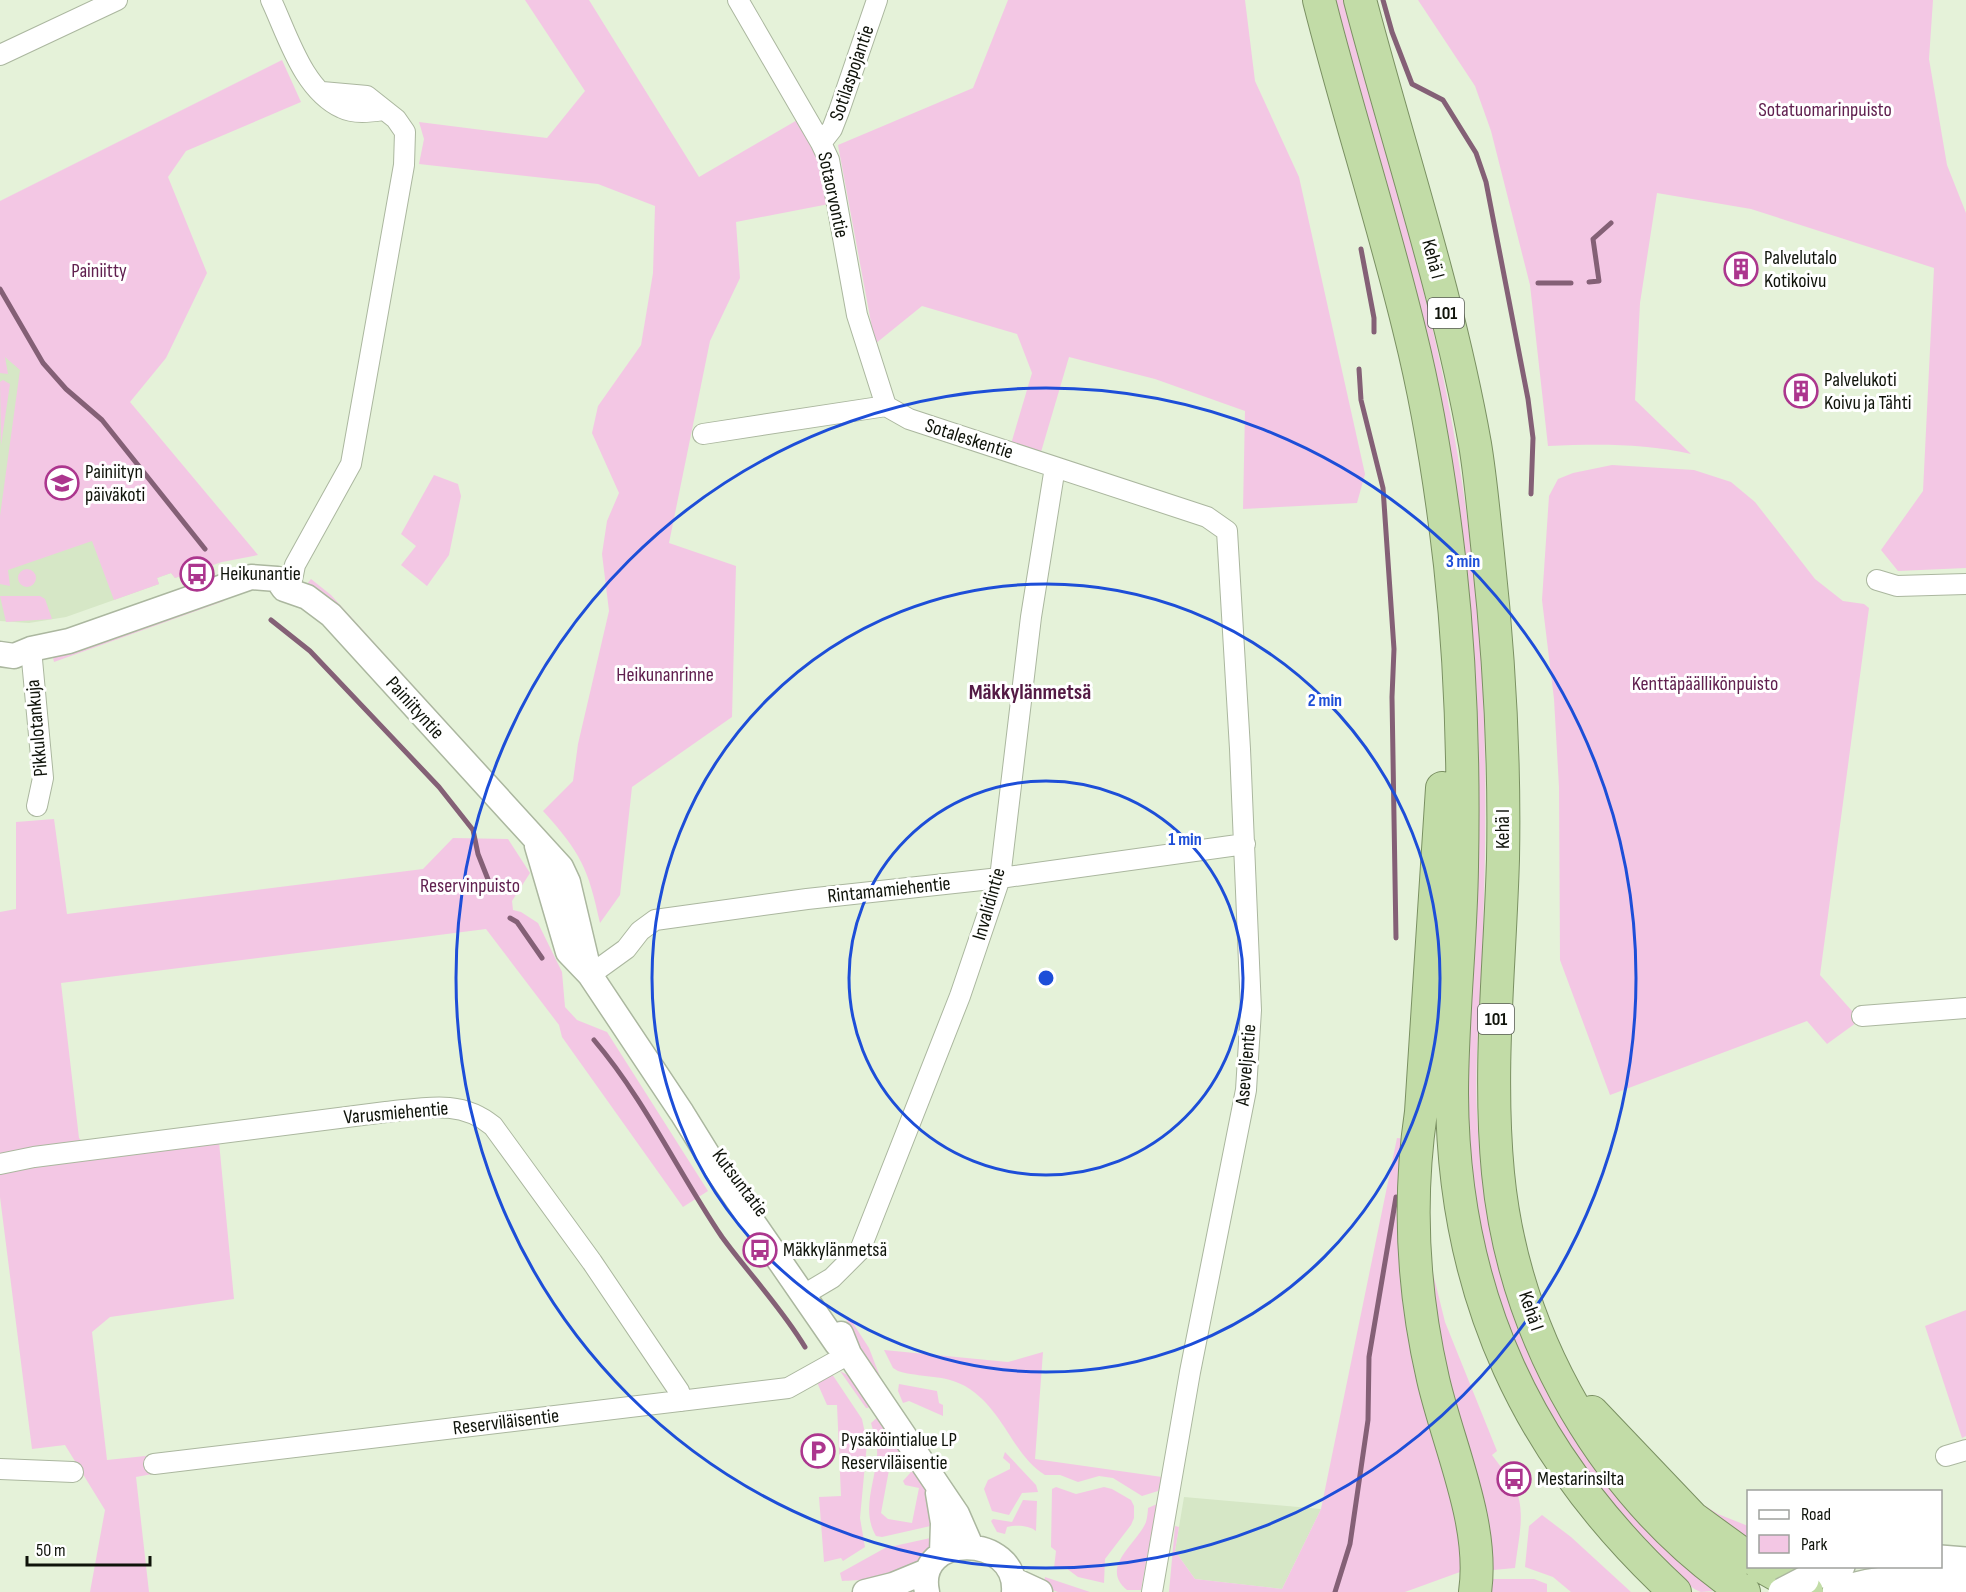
<svg xmlns="http://www.w3.org/2000/svg" width="1966" height="1592" viewBox="0 0 1966 1592" font-family="'Sofia Sans Condensed',sans-serif">
	<rect width="100%" height="100%" fill="#e5f2d9"/>
	<path fill="#d6e7c6" d="M 0,350 L 39,385 L 197,570 L 175,578 L 171,573 L 157,578 L 159,584 L 66,617 L 29,623 L 0,621 Z
		M 1184,1497 L 1321,1509 L 1282,1589 L 1195,1579 L 1175,1551 Z"/>
	<path fill="#f3c7e4" d="M 525,0 L 589,0 L 699,177 L 799,119 L 815,142 L 829,204 L 736,222 L 740,278 L 710,341 L 669,543 L 736,566 L 732,717 L 632,787 L 620,895 L 600,923 C 588,868 581,853 543,811 L 573,781 L 578,744 L 609,611 L 602,554 L 607,521 L 619,493 L 592,433 L 598,406 L 641,345 L 653,273 L 655,206 L 598,184 L 419,164 L 424,139 L 419,122 L 547,138 L 585,91 Z
		M 1008,0 L 1245,0 L 1255,81 L 1299,177 L 1365,474 L 1357,503 L 1243,509 L 1245,411 L 1155,379 L 1069,357 L 1041,452 L 1011,444 L 1032,373 L 1017,334 L 922,306 L 875,344 L 838,145 L 973,88 Z
		M 1334,0 L 1343,0 C 1368,95 1398,189 1422,285 C 1446,380 1464,478 1474,576 C 1487,693 1487,811 1483,930 C 1482,991 1474,1054 1477,1115 C 1487,1317 1558,1461 1713,1591 C 1709,1591 1705,1592 1701,1592 C 1686,1588 1651,1547 1639,1534 C 1625,1519 1609,1505 1597,1489 C 1515,1384 1469,1246 1466,1113 C 1464,1005 1479,896 1479,788 C 1479,678 1469,567 1451,458 Z
		M 1418,0 L 1933,0 L 1929,59 L 1947,165 L 1966,213 L 1966,568 L 1898,571 L 1881,550 L 1923,491 L 1934,268 L 1751,209 L 1657,193 L 1640,303 L 1635,400 L 1691,454 C 1643,443 1596,444 1548,446 L 1530,285 L 1491,131 L 1475,86 Z
		M 282,60 L 301,102 L 186,151 L 168,177 L 207,273 L 166,358 L 130,402 L 258,555 L 222,562 L 175,578 L 171,573 L 157,578 L 159,584 L 114,600 L 92,541 L 8,570 L 10,586 L 0,584 L 0,516 L 20,370 L 5,357 L 8,374 L 0,373 L 0,201 Z
		M 3,380 L 10,384 L 1,445 L 0,382 Z
		M 1612,465 L 1694,470 L 1731,482 L 1755,502 L 1815,579 L 1843,601 L 1864,604 L 1869,608 L 1820,975 L 1860,1020 L 1827,1044 L 1807,1021 L 1610,1095 L 1560,960 L 1559,787 L 1554,699 L 1542,600 L 1549,496 L 1558,479 L 1573,473 Z
		M 434,475 L 458,484 L 461,496 L 449,555 L 427,586 L 401,565 L 416,546 L 401,534 Z
		M18 578a9 9 0 1 1 18 0a9 9 0 1 1-18 0Z
		M 311,579 L 331,595 L 561,848 L 573,864 L 577,895 L 335,608 L 307,584 Z
		M 0,596 L 40,596 L 45,599 L 52,619 L 6,622 Z
		M 224,598 L 224,601 L 54,662 L 53,658 L 69,651 Z
		M 54,819 L 67,914 L 423,869 L 453,838 L 508,839 L 530,873 L 512,901 L 513,910 L 521,912 L 538,923 L 562,972 L 565,1007 L 577,1020 L 607,1032 L 708,1191 L 683,1207 L 562,1037 L 559,1025 L 486,929 L 61,983 L 79,1138 L 94,1155 L 219,1142 L 234,1299 L 110,1317 L 92,1332 L 107,1460 L 155,1455 L 158,1473 L 136,1477 L 149,1592 L 90,1592 L 105,1510 L 65,1445 L 32,1449 L 0,1197 L 0,912 L 16,909 L 16,822 Z
		M 1397,1138 L 1408,1139 L 1466,1554 L 1460,1572 L 1405,1592 L 1169,1592 L 1175,1526 L 1179,1527 L 1175,1551 L 1195,1579 L 1282,1589 L 1321,1509 Z
		M 1425,1241 L 1445,1322 L 1497,1451 L 1492,1455 L 1507,1475 L 1503,1479 L 1508,1488 L 1514,1485 C 1527,1511 1518,1540 1515,1568 L 1493,1570 L 1439,1378 Z
		M 1966,1310 L 1966,1436 L 1962,1438 L 1925,1326 Z
		M 849,1317 L 869,1348 L 884,1387 L 869,1366 L 846,1319 Z
		M 884,1350 L 1008,1362 L 1043,1352 L 1035,1459 L 1162,1477 L 1158,1491 L 1142,1496 L 1113,1478 L 1099,1476 L 1078,1482 L 1060,1475 L 1045,1475 C 1012,1455 1005,1410 965,1386 C 943,1374 920,1378 898,1371 L 893,1368 Z
		M 830,1371 L 862,1419 L 867,1443 L 860,1518 L 865,1547 L 843,1561 L 841,1558 L 824,1562 L 819,1497 L 841,1496 L 837,1405 L 827,1405 L 816,1380 Z
		M 840,1371 L 851,1377 L 874,1407 L 866,1408 Z
		M 899,1384 L 937,1391 L 939,1403 L 943,1405 L 943,1416 L 909,1401 L 903,1403 L 898,1391 Z
		M 879,1416 L 903,1458 L 889,1470 L 881,1513 L 888,1519 L 912,1523 L 919,1488 L 905,1485 L 903,1481 L 911,1472 L 917,1473 L 927,1486 L 935,1525 L 882,1537 L 876,1536 C 861,1511 875,1482 877,1456 C 878,1445 874,1434 871,1423 Z
		M 1005,1452 L 1036,1485 L 1038,1492 L 1022,1493 L 1009,1515 L 992,1511 L 984,1489 L 988,1480 L 1010,1469 L 1010,1464 L 1003,1458 Z
		M 1056,1487 L 1076,1494 L 1104,1487 L 1112,1489 L 1131,1500 L 1134,1506 L 1134,1518 L 1131,1525 L 1105,1559 L 1104,1583 L 1078,1577 L 1066,1568 L 1054,1568 L 1056,1551 L 1051,1547 L 1052,1489 Z
		M 1691,1497 L 1718,1514 L 1748,1526 L 1748,1544 Z
		M 1023,1500 L 1037,1501 L 1036,1531 C 1029,1525 1015,1525 1007,1527 L 1005,1534 L 997,1532 L 991,1521 L 993,1519 L 1012,1522 Z
		M 1157,1504 L 1141,1590 L 1127,1590 C 1099,1567 1137,1544 1146,1522 C 1147,1518 1148,1512 1148,1508 Z
		M 1542,1515 L 1571,1537 L 1631,1592 L 1571,1592 L 1553,1577 L 1525,1567 L 1529,1526 Z
		M 935,1537 C 926,1578 876,1579 842,1581 L 840,1573 L 885,1548 Z
		M 1045,1577 L 1090,1592 L 1058,1592 L 1043,1587 Z
		M 1492,1579 L 1534,1579 L 1547,1584 L 1547,1592 L 1489,1592 Z"/>
	<g fill="none" stroke-linecap="round" stroke-linejoin="round">
		<path stroke="#846076" stroke-width="5" d="M 1383,0 L 1392,32 L 1412,84 L 1443,100 L 1476,153 L 1486,182 L 1528,399 L 1533,438 L 1531,494
			M 1361,249 L 1374,318 L 1374,332
			M 1589,282 L 1599,281 L 1593,239 L 1611,223
			M 1538,283 L 1571,283
			M 0,289 L 43,363 L 66,389 L 102,420 L 205,549
			M 1359,369 L 1361,400 L 1383,488 L 1394,649 L 1392,697 L 1396,938
			M 271,620 L 310,651 L 439,787 L 473,830 L 478,854 L 493,892
			M 510,918 L 517,922 L 542,958
			M 594,1040 C 645,1100 678,1172 722,1237 C 749,1274 781,1307 805,1347
			M 1335,1592 L 1350,1544 L 1368,1420 L 1369,1357 L 1396,1197"/>
		<g stroke="#abb79f" stroke-width="22">
			<path id="minor" d="M 271,0 C 288,36 303,90 342,108 C 354,114 370,112 383,110
				M 738,0 L 821,143 L 829,160 L 857,315 L 886,406
				M 0,55 L 117,0
				M 821,143 L 832,129 L 839,111 L 877,0
				M 703,434 L 886,406 L 909,419 L 1207,517 L 1227,531 L 1240,749 L 1251,1010 L 1246,1090 L 1190,1372 L 1152,1592
				M 1877,580 L 1897,586 L 1966,584
				M 290,590 L 295,565 L 351,464 L 404,165 L 405,132 L 396,119 L 367,96 L 322,92
				M 31,649 L 43,778 L 37,806
				M 590,975 L 626,949 L 640,931 L 655,920 L 807,899 L 1000,878 L 1245,844
				M 1862,1016 L 1966,1008
				M 0,1164 L 34,1157 L 386,1112 C 425,1108 461,1099 493,1126 L 592,1262 L 679,1391 L 682,1401
				M 805,1294 L 832,1278 L 860,1250 L 960,996 L 1000,878 L 1031,617 L 1055,467
				M 1946,1456 L 1966,1450
				M 154,1464 L 788,1388 L 849,1354
				M 0,1469 L 73,1472"/>
		</g>
		<g stroke="#abb79f" stroke-width="27">
			<path id="tertiary" d="M 0,654 L 14,656 L 31,649 L 69,641 L 251,577 L 277,579 L 284,589 L 307,597 L 331,615 L 561,867 L 568,882 L 590,975
				M 537,846 L 568,952 L 590,975 L 682,1113 L 721,1176 L 837,1344 L 847,1350
				M 841,1334 L 849,1354 L 957,1514 L 971,1546
				M 938,1493 L 943,1523 L 942,1553
				M 1014,1580 L 1040,1592
				M 865,1592 L 893,1585 L 927,1571
				M 927,1592 C 914,1532 1018,1533 1014,1592"/>
		</g>
		<g stroke="#abb79f" stroke-width="30">
			<path id="secondary" d="M 1940,1559 L 1966,1561
				M 1805,1580 L 1841,1566
				M 1836,1592 C 1883,1575 1918,1578 1966,1586"/>
		</g>
		<g stroke="#7a9062" stroke-width="34">
			<path id="trunk" d="M 1319,0 C 1347,111 1383,221 1410,333 C 1429,409 1441,487 1450,565 C 1461,665 1464,766 1462,867 C 1461,942 1452,1018 1452,1094 C 1453,1295 1528,1456 1675,1592
				M 1360,0 C 1399,148 1448,293 1475,444 C 1481,480 1484,517 1488,554 C 1499,655 1505,757 1503,859 C 1500,964 1488,1068 1498,1173 C 1514,1339 1606,1498 1744,1592
				M 1442,788 L 1421,1112 C 1408,1200 1413,1292 1433,1379 C 1448,1445 1485,1524 1475,1592
				M 1592,1412 L 1693,1518 L 1748,1558
				M 1761,1566 L 1807,1592"/>
		</g>
		<use href="#minor" stroke="#fff" stroke-width="20"/>
		<use href="#tertiary" stroke="#fff" stroke-width="24"/>
		<use href="#secondary" stroke="#fff" stroke-width="27"/>
		<use href="#trunk" stroke="#c2dca7" stroke-width="32"/>
		<g stroke="#abb79f" stroke-width="30" stroke-linecap="butt">
			<path id="secondary-bridge" d="M 1782,1592 L 1805,1580"/>
		</g>
		<use href="#secondary-bridge" stroke="#fff" stroke-width="27"/>
	</g>
	<g fill="none" stroke="#1d4ed8" stroke-width="3">
		<circle cx="1046" cy="978" r="197"/>
		<circle cx="1046" cy="978" r="394"/>
		<circle cx="1046" cy="978" r="590"/>
	</g>
	<defs>
		<g id="building-ring" transform="scale(1.725)"><circle r="9.5" fill="#fff" stroke="#ac368e" stroke-width="1.5"/><path d="M-4-6H4V6H1V3H-1V6H-4ZM-2.5-4.3h1.7v1.8h-1.7ZM.8-4.3h1.7v1.8H.8ZM-2.5-1h1.7V.8h-1.7ZM.8-1h1.7V.8H.8Z" fill="#ac368e"/></g>
		<g id="school-ring" transform="scale(1.725)"><circle r="9.5" fill="#fff" stroke="#ac368e" stroke-width="1.5"/><path d="M0-5L7-2L0 1L-7-2ZM-4 1L0 2.5L4 1V4Q0 6-4 4Z" fill="#ac368e"/></g>
		<g id="bus-ring" transform="scale(1.725)"><circle r="9.5" fill="#fff" stroke="#ac368e" stroke-width="1.5"/><path d="M-5-6H5V4H4V6H2V4H-2V6H-4V4H-5ZM-3.5-4V0h7V-4ZM-3.5 1.2v1.5H-2V1.2ZM2 1.2v1.5H3.5V1.2Z" fill="#ac368e"/></g>
		<g id="parking-ring" transform="scale(1.725)"><circle r="9.5" fill="#fff" stroke="#ac368e" stroke-width="1.5"/><path d="M-3.5-5.5H1a3.5 3.5 0 0 1 0 7H-1V5.5H-3.5ZM-1-3.4V-.6H.8a1.4 1.4 0 0 0 0-2.8Z" fill="#ac368e"/></g>
	</defs>
	<g fill-rule="evenodd">
		<use href="#building-ring" x="1741" y="269"/>
		<use href="#building-ring" x="1801" y="391"/>
		<use href="#school-ring" x="62" y="483"/>
		<use href="#bus-ring" x="197" y="574"/>
		<use href="#bus-ring" x="760" y="1250"/>
		<use href="#parking-ring" x="818" y="1451"/>
		<use href="#bus-ring" x="1514" y="1479"/>
	</g>
	<g text-anchor="middle" dominant-baseline="central" stroke-width="6" stroke-linejoin="round" paint-order="stroke">
		<g fill="#fff" stroke="#575a54" stroke-width="1.5">
			<rect x="1428" y="298" width="36" height="30" rx="4.5"/>
			<rect x="1478" y="1004" width="36" height="30" rx="4.5"/>
		</g>
		<g font-size="18" font-weight="bold" fill="#0f130a">
			<text x="1446" y="313">101</text>
			<text x="1496" y="1019">101</text>
		</g>
		<g font-size="20" fill="#0f130a" stroke="#fff">
			<text transform="translate(852 73) rotate(-71)">Sotilaspojantie</text>
			<text transform="translate(833 195) rotate(78)">Sotaorvontie</text>
			<text transform="translate(1433 259) rotate(75)">Kehä I</text>
			<text transform="translate(969 439) rotate(18)">Sotaleskentie</text>
			<text transform="translate(415 708) rotate(48)">Painiityntie</text>
			<text transform="translate(37 728) rotate(-95)">Pikkulotankuja</text>
			<text transform="translate(1503 829) rotate(-90)">Kehä I</text>
			<text transform="translate(889 890) rotate(-6)">Rintamamiehentie</text>
			<text transform="translate(989 904) rotate(-74)">Invalidintie</text>
			<text transform="translate(1246 1065) rotate(-85)">Aseveljentie</text>
			<text transform="translate(396 1113) rotate(-5)">Varusmiehentie</text>
			<text transform="translate(740 1183) rotate(53)">Kutsuntatie</text>
			<text transform="translate(1531 1311) rotate(71)">Kehä I</text>
			<text transform="translate(506 1422) rotate(-7)">Reserviläisentie</text>
		</g>
		<g font-size="20" fill="#60204f" stroke="#fff">
			<text x="1825" y="110">Sotatuomarinpuisto</text>
			<text x="99" y="271">Painiitty</text>
			<text x="665" y="675">Heikunanrinne</text>
			<text x="1705" y="684">Kenttäpäällikönpuisto</text>
			<text x="470" y="886">Reservinpuisto</text>
		</g>
		<g font-size="20" fill="#0f130a" stroke="#fff" text-anchor="start">
			<text x="1764" y="258">Palvelutalo<tspan x="1764" dy="23">Kotikoivu</tspan></text>
			<text x="1824" y="380">Palvelukoti<tspan x="1824" dy="23">Koivu ja Tähti</tspan></text>
			<text x="85" y="472">Painiityn<tspan x="85" dy="23">päiväkoti</tspan></text>
			<text x="220" y="574">Heikunantie</text>
			<text x="783" y="1250">Mäkkylänmetsä</text>
			<text x="841" y="1440">Pysäköintialue LP<tspan x="841" dy="23">Reserviläisentie</tspan></text>
			<text x="1537" y="1479">Mestarinsilta</text>
		</g>
		<g font-size="22" font-weight="bold" fill="#531a44" stroke="#fff">
			<text x="1030" y="692">Mäkkylänmetsä</text>
		</g>
	</g>
	<circle cx="1046" cy="978" r="9" fill="#1d4ed8" stroke="#fff" stroke-width="3"/>
	<g font-size="18" text-anchor="middle" font-weight="bold" fill="#1d4ed8" stroke="#fff" stroke-width="6" stroke-linejoin="round" paint-order="stroke">
		<text x="1463" y="567">3 min</text>
		<text x="1325" y="706">2 min</text>
		<text x="1185" y="845">1 min</text>
	</g>
	<rect x="1747" y="1490" width="195" height="78" fill="#ffffff" stroke="#9fa19d" stroke-width="1.5"/>
	<rect x="1759" y="1510" width="30" height="9" fill="#ffffff" stroke="#9fa19d" stroke-width="1.5"/>
	<text x="1801" y="1520" font-size="18" fill="#0f130a">Road</text>
	<rect x="1759" y="1535" width="30" height="18" fill="#f3c7e4" stroke="#9fa19d" stroke-width="1.5"/>
	<text x="1801" y="1550" font-size="18" fill="#0f130a">Park</text>
	<path d="M27 1556v9h123v-9" fill="none" stroke="#0f130a" stroke-width="3"/>
	<text x="36" y="1556" font-size="18" fill="#0f130a" stroke="#ffffff" stroke-width="4.5" paint-order="stroke">50 m</text>
</svg>
